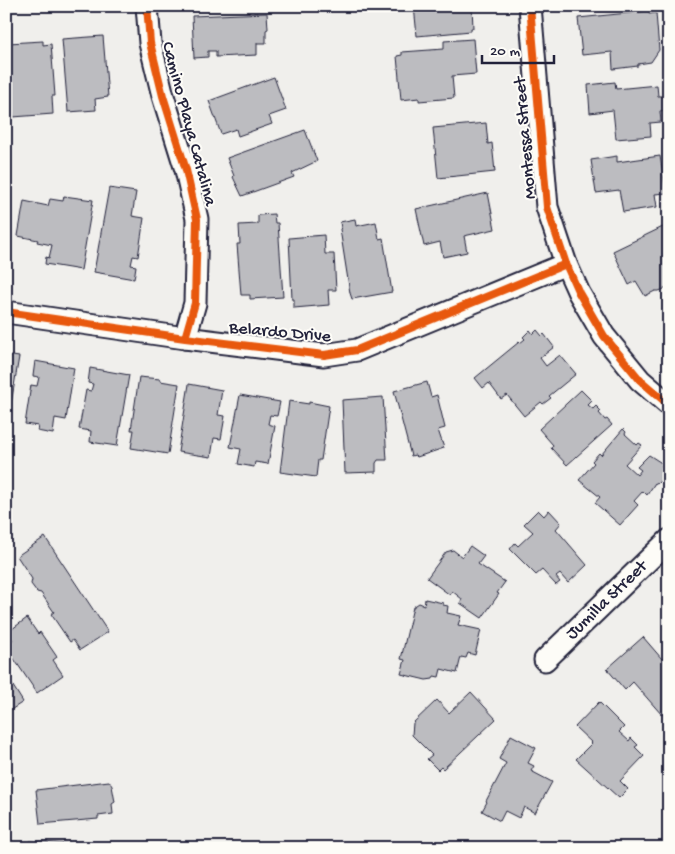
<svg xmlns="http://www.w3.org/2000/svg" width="675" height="854" viewBox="0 0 675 854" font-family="'Gochi Hand',sans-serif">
	<rect width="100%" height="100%" fill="#f0efec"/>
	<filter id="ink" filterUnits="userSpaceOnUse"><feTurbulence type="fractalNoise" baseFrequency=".02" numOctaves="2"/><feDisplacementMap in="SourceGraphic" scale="10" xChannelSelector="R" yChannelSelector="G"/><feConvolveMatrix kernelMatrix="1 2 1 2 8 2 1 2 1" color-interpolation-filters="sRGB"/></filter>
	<g filter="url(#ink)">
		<path fill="#bcbcc0" stroke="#22223b" d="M 414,6 L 472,6 L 473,28 L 471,28 L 471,31 L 417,36 Z
			M 649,11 L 649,14 L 656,13 L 659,50 L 651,62 L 638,64 L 638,66 L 613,69 L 612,52 L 582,55 L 578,18 Z
			M 267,13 L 268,29 L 266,30 L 266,43 L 257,43 L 257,55 L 216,57 L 216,51 L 208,51 L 208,57 L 194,58 L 192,16 Z
			M 103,36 L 108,97 L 95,99 L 96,110 L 68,112 L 62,39 Z
			M 473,39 L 476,74 L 452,76 L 454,98 L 419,101 L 419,98 L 401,100 L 397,56 L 402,55 L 402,52 L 444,49 L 444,41 Z
			M 43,41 L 43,45 L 51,44 L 55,96 L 52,96 L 53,114 L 13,117 L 8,43 Z
			M 274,77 L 286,110 L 269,116 L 272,124 L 238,136 L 236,129 L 221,134 L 209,101 Z
			M 615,82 L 616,89 L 657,85 L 658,96 L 669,96 L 669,110 L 660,111 L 661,122 L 650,123 L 651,136 L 616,139 L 613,110 L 590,113 L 588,85 Z
			M 486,123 L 488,144 L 492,143 L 495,172 L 438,178 L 433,128 Z
			M 305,130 L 317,161 L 292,173 L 294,177 L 242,196 L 233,177 L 234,176 L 227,158 Z
			M 617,156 L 617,162 L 660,156 L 666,193 L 655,194 L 657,207 L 623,212 L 619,190 L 596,193 L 591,160 Z
			M 109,188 L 136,192 L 132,216 L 144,218 L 138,257 L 133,256 L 131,265 L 136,266 L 134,279 L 94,272 Z
			M 488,193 L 495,229 L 464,236 L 467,252 L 443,257 L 440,242 L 424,246 L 416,209 Z
			M 64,196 L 93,200 L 81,270 L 45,264 L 46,257 L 49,258 L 52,245 L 37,242 L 38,240 L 18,236 L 24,201 L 48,206 L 50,199 L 63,201 Z
			M 274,214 L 275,223 L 278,223 L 283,297 L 250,299 L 250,295 L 241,295 L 237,244 L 240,244 L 239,225 L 258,224 L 258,215 Z
			M 355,219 L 356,226 L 376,222 L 379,239 L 383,238 L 392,292 L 352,299 L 350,293 L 340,229 L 341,228 L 340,222 Z
			M 669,224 L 669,284 L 664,289 L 659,291 L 655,291 L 645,296 L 636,281 L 629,285 L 613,251 Z
			M 324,235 L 325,254 L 334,254 L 336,290 L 328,290 L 329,305 L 294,308 L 294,299 L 292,299 L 289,238 Z
			M 530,330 L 533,334 L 537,330 L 542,336 L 544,334 L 554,347 L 540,358 L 546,366 L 560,355 L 576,374 L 549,396 L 551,398 L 543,404 L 541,402 L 524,416 L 507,395 L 501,399 L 489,383 L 483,388 L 475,378 L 519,342 L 520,343 L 525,339 L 523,337 Z
			M 6,355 L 19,357 L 6,433 Z
			M 35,361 L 74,368 L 66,420 L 55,418 L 53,434 L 37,431 L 38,426 L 25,424 L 31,385 L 37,386 L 39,377 L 33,376 Z
			M 90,368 L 129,375 L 117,446 L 90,442 L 91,431 L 79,429 L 86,390 L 91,391 L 93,384 L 88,383 Z
			M 139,377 L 160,379 L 160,381 L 179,384 L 168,454 L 131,448 L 134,430 L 131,430 Z
			M 427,382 L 431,397 L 437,395 L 445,428 L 438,430 L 444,448 L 417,457 L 415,455 L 411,456 L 394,391 Z
			M 189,384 L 222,390 L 218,415 L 225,416 L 221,439 L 214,438 L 211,457 L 178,452 Z
			M 581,390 L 592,401 L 588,405 L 593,409 L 596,406 L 601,411 L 599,413 L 605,420 L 607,419 L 612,425 L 567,465 L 551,448 L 553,445 L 539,429 Z
			M 240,395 L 280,402 L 277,416 L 270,415 L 268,424 L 275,426 L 268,464 L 255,462 L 254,467 L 238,464 L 241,449 L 230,447 Z
			M 383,397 L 387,460 L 378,460 L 376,463 L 376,472 L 345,473 L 342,400 Z
			M 289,401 L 309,404 L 309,402 L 329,406 L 321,460 L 318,460 L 316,477 L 280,472 Z
			M 623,429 L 626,432 L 625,434 L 637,445 L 639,443 L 642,445 L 625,464 L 637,475 L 641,470 L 637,467 L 649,455 L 663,464 L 661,466 L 666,470 L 662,475 L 664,477 L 657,484 L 655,483 L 647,495 L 643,491 L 634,501 L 638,505 L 620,525 L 595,503 L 600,497 L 579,480 L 594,463 L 592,461 L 599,453 L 601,455 Z
			M 538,510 L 544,516 L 549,510 L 561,523 L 556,529 L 587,565 L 568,583 L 560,574 L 556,577 L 560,582 L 556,585 L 542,570 L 536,575 L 510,549 L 515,543 L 518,546 L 533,532 L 524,524 Z
			M 45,537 L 108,632 L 80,650 L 73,640 L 70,642 L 51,614 L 54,612 L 41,593 L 37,592 L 31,584 L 32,579 L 17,556 Z
			M 470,546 L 484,556 L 478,564 L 505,582 L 497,593 L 499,594 L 482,618 L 460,603 L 462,599 L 452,591 L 450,595 L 427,578 L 446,552 L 453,550 L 462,557 Z
			M 425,599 L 443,603 L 443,605 L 448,606 L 447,613 L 461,616 L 458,625 L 481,630 L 475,655 L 468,653 L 466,658 L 461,657 L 457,673 L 441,669 L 439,677 L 434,676 L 433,679 L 426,680 L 401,674 L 405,660 L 401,659 L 413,607 L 419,603 L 424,605 Z
			M 27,618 L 38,634 L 40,632 L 57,657 L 53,660 L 63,675 L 37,693 L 6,647 L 6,644 L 13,640 L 8,632 Z
			M 643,637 L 662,659 L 669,652 L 669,717 L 664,713 L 662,715 L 633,682 L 625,690 L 607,669 Z
			M 6,675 L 23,702 L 6,713 Z
			M 471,692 L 496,719 L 443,769 L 441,767 L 438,770 L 427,759 L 432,755 L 412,735 L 413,723 L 437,700 L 449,713 Z
			M 599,702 L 624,727 L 619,732 L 629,741 L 631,738 L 638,745 L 635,747 L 644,756 L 620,781 L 628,789 L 619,798 L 576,759 L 592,743 L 575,727 Z
			M 511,735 L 536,748 L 528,763 L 534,766 L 531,771 L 552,782 L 535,813 L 524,807 L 519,818 L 505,811 L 500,821 L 482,811 L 487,802 L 486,801 L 506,763 L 499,759 Z
			M 109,781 L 112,786 L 115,802 L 112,804 L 113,814 L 98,816 L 98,819 L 40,824 L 36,790 Z
			M 30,841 L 97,846 L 97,848 L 30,848 Z"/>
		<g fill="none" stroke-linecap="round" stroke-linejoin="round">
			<g stroke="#22223b" stroke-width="25">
				<g id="minor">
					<path d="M 147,6 L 150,43 L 163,96 L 186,170 L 197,219 L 195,303 L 185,338"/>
					<path d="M 530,6 L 547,207 L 566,264 L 579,293 L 604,336 L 640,380 L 669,405"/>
					<path d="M 6,312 L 185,338 L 324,355 L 357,350 L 566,264"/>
					<path id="s1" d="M 545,660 L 669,540"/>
				</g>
			</g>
			<use href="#minor" stroke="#fdfcf7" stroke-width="21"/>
			<g stroke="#fdfcf7" stroke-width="11">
				<path id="cycleway" d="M 147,6 L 150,43 L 163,96 L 186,170 L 197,219 L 195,303 L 185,338
					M 530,6 L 547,207 L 566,264 L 579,293 L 604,336 L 640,380 L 669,405
					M 6,312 L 185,338 L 324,355 L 357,350 L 566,264"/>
			</g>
			<use href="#cycleway" stroke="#e8590c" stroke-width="8"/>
		</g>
	</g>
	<g text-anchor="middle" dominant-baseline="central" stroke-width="4" stroke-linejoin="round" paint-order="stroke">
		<g font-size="18" fill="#22223b" stroke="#fdfcf7">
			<text transform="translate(188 124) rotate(75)">Camino Playa Catalina</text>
			<text transform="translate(526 138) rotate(-95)">Montessa Street</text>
			<text transform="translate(280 333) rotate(5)">Belardo Drive</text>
			<text stroke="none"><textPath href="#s1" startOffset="86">Jumilla Street</textPath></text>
		</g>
	</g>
	<rect width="675" height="854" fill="none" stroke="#fdfcf7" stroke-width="25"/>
	<rect x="12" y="12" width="650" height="829" fill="none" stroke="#22223b" stroke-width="2" filter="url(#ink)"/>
	<path d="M482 55v8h72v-8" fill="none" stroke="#22223b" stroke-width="2.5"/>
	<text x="490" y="55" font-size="15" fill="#22223b" stroke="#fdfcf7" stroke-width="4" paint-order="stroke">20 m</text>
</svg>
